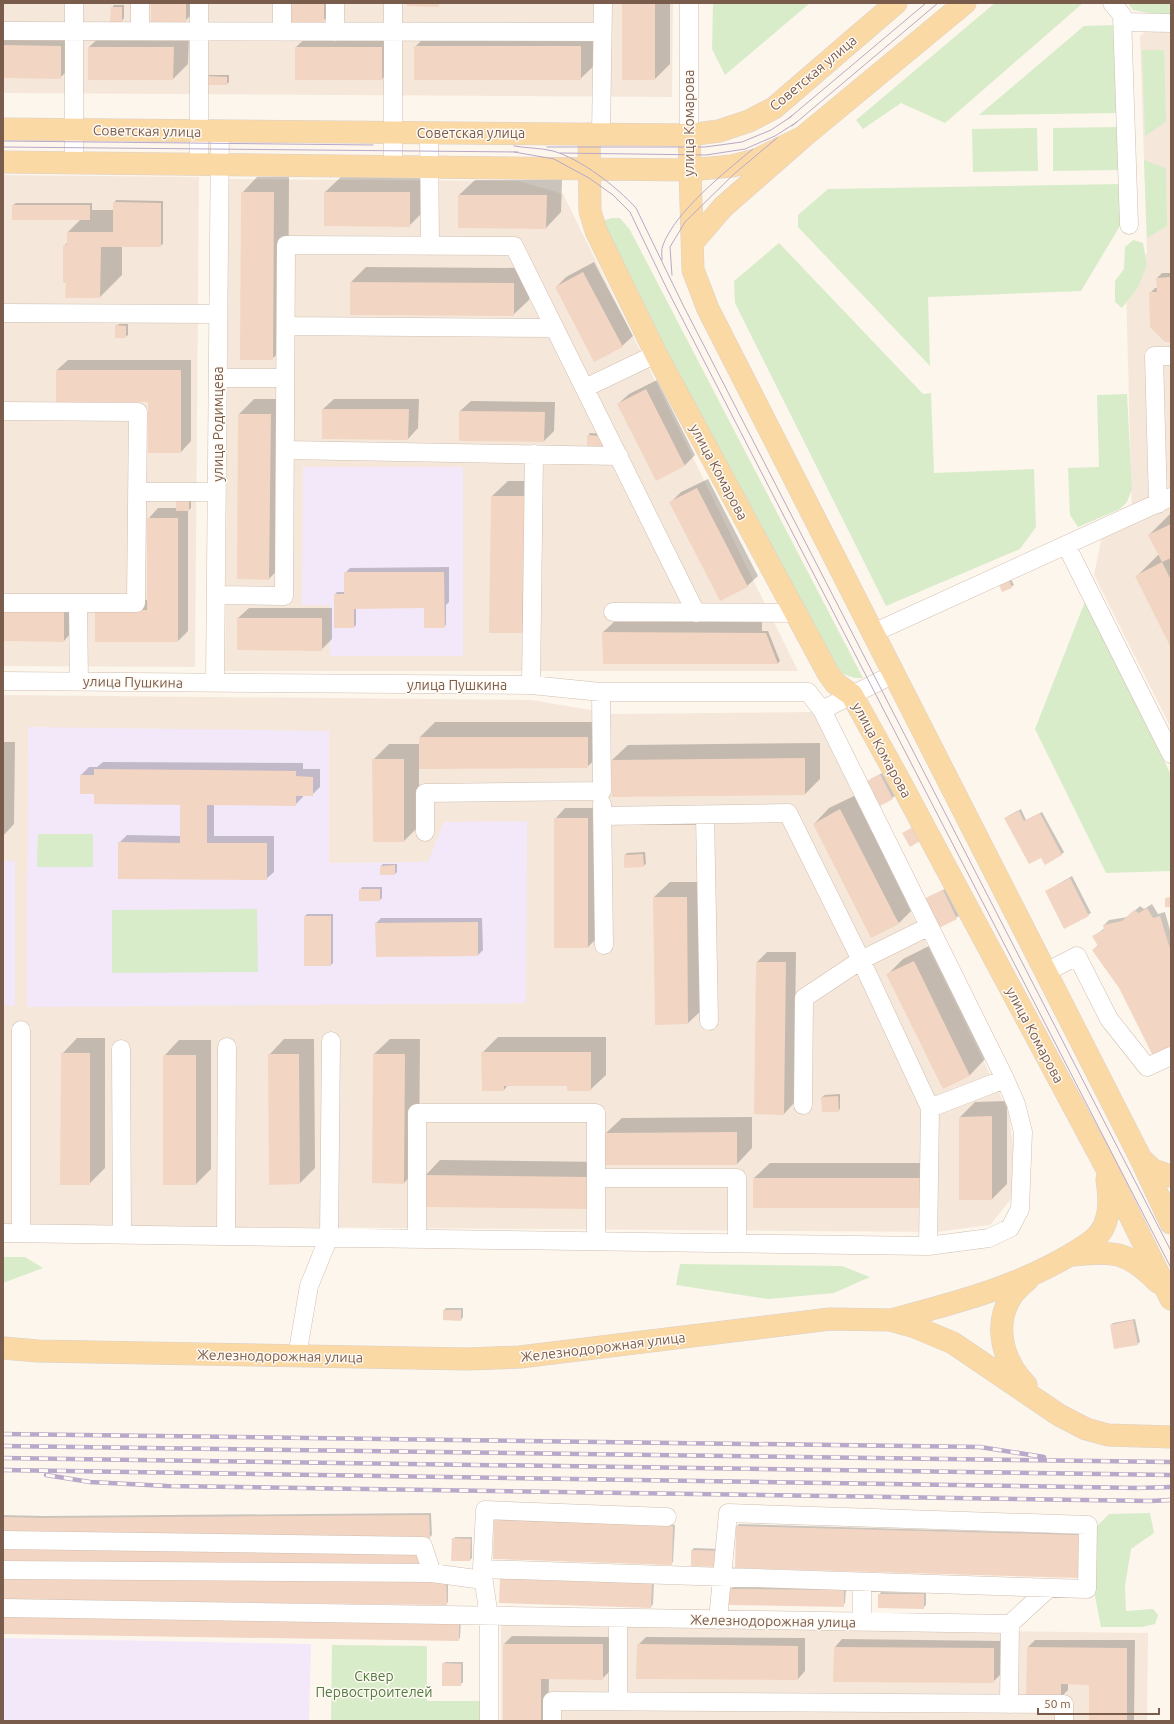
<svg xmlns="http://www.w3.org/2000/svg" width="1174" height="1724" viewBox="0 0 1174 1724" font-family="Ubuntu,sans-serif">
	<rect width="100%" height="100%" fill="#fdf6ec"/>
	<path fill="#f5e8da" d="M 3,3 L 673,3 L 672,97 L 3,93 Z
		M 1171,3 L 1171,728 L 1094,575 L 1102,536 L 1132,520 L 1126,284 L 1147,253 L 1140,36 L 1170,9 Z
		M 3,175 L 199,177 L 195,667 L 3,666 Z
		M 229,179 L 519,181 L 563,194 L 798,671 L 225,671 Z
		M 3,695 L 532,700 L 613,714 L 813,712 L 1009,1113 L 1013,1146 L 1012,1198 L 990,1225 L 936,1232 L 3,1225 Z
		M 501,1625 L 1148,1633 L 1147,1721 L 501,1721 Z"/>
	<path fill="#f3e8fa" d="M 303,467 L 463,467 L 463,656 L 330,656 L 330,605 L 302,605 Z
		M 28,727 L 329,731 L 329,863 L 428,862 L 444,822 L 527,821 L 526,1003 L 27,1007 Z
		M 3,861 L 15,861 L 15,1006 L 3,1005 Z
		M 3,1638 L 311,1644 L 309,1721 L 3,1721 Z"/>
	<path fill="#d8ecc9" d="M 713,3 L 810,3 L 725,75 L 712,49 Z
		M 995,3 L 1083,3 L 945,123 L 901,103 L 863,129 L 856,120 Z
		M 1128,3 L 1171,3 L 1171,14 L 1153,14 L 1133,10 Z
		M 1113,25 L 1116,32 L 1118,113 L 979,115 L 1084,26 Z
		M 1142,50 L 1164,50 L 1166,122 L 1145,136 Z
		M 1119,127 L 1119,170 L 1053,171 L 1053,128 Z
		M 1037,128 L 1038,171 L 973,172 L 972,129 Z
		M 1144,160 L 1166,168 L 1167,226 L 1147,238 Z
		M 1121,184 L 1121,224 L 1081,291 L 928,297 L 930,366 L 798,227 L 798,215 L 828,189 Z
		M 611,218 L 620,218 L 630,230 L 863,678 L 855,678 L 833,671 L 602,230 L 603,221 Z
		M 1133,240 L 1143,243 L 1147,265 L 1138,287 L 1122,308 L 1115,302 L 1115,281 L 1124,269 L 1125,247 Z
		M 779,243 L 923,394 L 931,393 L 934,473 L 1034,469 L 1036,527 L 1020,549 L 886,606 L 735,303 L 734,281 Z
		M 1127,394 L 1132,489 L 1127,502 L 1120,509 L 1078,527 L 1070,515 L 1068,468 L 1099,467 L 1097,395 Z
		M 1086,599 L 1171,775 L 1171,871 L 1106,873 L 1035,729 Z
		M 38,834 L 93,834 L 93,867 L 37,867 Z
		M 257,909 L 258,972 L 112,973 L 112,910 Z
		M 3,1257 L 25,1257 L 43,1268 L 3,1283 Z
		M 680,1264 L 842,1266 L 870,1277 L 834,1293 L 768,1299 L 676,1285 Z
		M 1150,1513 L 1154,1533 L 1131,1549 L 1125,1586 L 1126,1611 L 1153,1609 L 1158,1615 L 1155,1624 L 1142,1627 L 1101,1627 L 1094,1591 L 1095,1528 L 1109,1514 Z
		M 332,1645 L 427,1646 L 427,1701 L 482,1701 L 482,1721 L 331,1721 Z"/>
	<path fill="#0003" d="M 152,3 L 201,3 L 201,5 L 185,21 Z
		M 291,3 L 339,3 L 339,5 L 323,21 Z
		M 623,3 L 670,3 L 670,64 L 655,79 Z
		M 114,5 L 124,5 L 124,18 L 122,21 L 112,8 Z
		M 3,30 L 76,31 L 76,62 L 60,78 L 3,77 Z
		M 430,31 L 596,31 L 596,64 L 580,79 L 415,47 Z
		M 105,32 L 189,32 L 188,64 L 173,79 L 89,47 Z
		M 312,32 L 397,32 L 397,63 L 382,79 L 296,47 Z
		M 209,75 L 229,75 L 229,82 L 227,84 L 207,77 Z
		M 257,177 L 289,177 L 288,344 L 272,359 L 242,193 Z
		M 341,177 L 425,177 L 425,210 L 409,226 L 325,192 Z
		M 475,180 L 562,180 L 561,212 L 546,228 L 459,227 L 459,195 Z
		M 116,200 L 163,201 L 163,244 L 160,246 L 122,246 L 122,275 L 100,297 L 67,282 L 64,246 L 68,242 L 68,232 L 81,219 L 13,205 L 16,203 L 92,203 L 92,210 L 114,210 L 114,203 Z
		M 594,262 L 633,336 L 622,346 L 556,287 L 566,277 Z
		M 366,267 L 529,268 L 529,300 L 513,315 L 351,282 Z
		M 1162,273 L 1171,273 L 1171,341 L 1150,293 L 1155,288 L 1158,288 L 1157,278 Z
		M 119,324 L 128,324 L 128,335 L 125,337 L 116,326 Z
		M 68,360 L 191,360 L 191,441 L 181,452 L 149,452 L 149,401 L 57,370 Z
		M 657,380 L 695,455 L 685,465 L 657,479 L 618,404 L 629,394 Z
		M 254,399 L 286,399 L 284,563 L 269,579 L 238,578 L 239,414 Z
		M 334,399 L 419,399 L 418,428 L 408,439 L 323,438 L 323,409 Z
		M 471,401 L 555,402 L 554,431 L 544,441 L 460,411 Z
		M 590,433 L 604,434 L 603,447 L 601,449 L 588,436 Z
		M 708,479 L 758,576 L 747,586 L 670,503 L 681,492 Z
		M 508,481 L 540,481 L 537,617 L 522,632 L 492,496 Z
		M 191,494 L 191,508 L 188,511 L 188,631 L 177,642 L 106,600 L 148,600 L 148,519 L 158,508 L 177,508 Z
		M 1171,513 L 1171,646 L 1136,577 L 1159,554 L 1149,535 Z
		M 449,567 L 449,602 L 446,605 L 446,625 L 444,627 L 426,607 L 356,608 L 356,625 L 354,627 L 335,594 L 337,592 L 345,592 L 345,573 L 350,568 Z
		M 1011,579 L 1014,585 L 1003,591 L 1000,585 Z
		M 72,602 L 71,633 L 64,641 L 3,640 Z
		M 249,608 L 332,608 L 332,639 L 321,650 L 238,618 Z
		M 614,622 L 762,622 L 762,631 L 768,631 L 780,661 L 778,663 L 752,663 L 603,632 Z
		M 435,722 L 603,722 L 603,752 L 587,767 L 419,768 L 419,826 L 404,841 L 373,760 L 389,744 L 420,744 L 420,737 Z
		M 3,742 L 15,742 L 14,824 L 3,836 Z
		M 820,743 L 820,779 L 805,794 L 613,796 L 612,760 L 628,745 Z
		M 103,762 L 303,763 L 303,769 L 320,769 L 320,787 L 312,795 L 303,795 L 303,797 L 295,805 L 214,804 L 214,836 L 274,836 L 274,872 L 266,879 L 119,843 L 127,835 L 181,836 L 181,804 L 95,793 L 81,793 L 81,775 L 89,767 L 97,767 Z
		M 882,773 L 895,796 L 892,798 L 871,779 Z
		M 856,795 L 914,908 L 899,923 L 814,824 L 829,808 Z
		M 565,808 L 598,808 L 598,937 L 588,947 L 555,819 Z
		M 1021,809 L 1026,820 L 1042,812 L 1064,852 L 1061,855 L 1041,856 L 1008,816 Z
		M 645,852 L 646,864 L 643,866 L 625,867 L 625,855 L 627,853 Z
		M 383,864 L 397,864 L 397,872 L 395,874 L 381,866 Z
		M 1072,876 L 1091,913 L 1065,928 L 1046,891 Z
		M 670,882 L 702,882 L 704,1008 L 688,1023 L 656,1024 L 654,897 Z
		M 362,887 L 382,887 L 382,898 L 380,900 L 360,890 Z
		M 945,889 L 959,916 L 939,926 L 928,897 Z
		M 1152,904 L 1158,914 L 1165,912 L 1171,934 L 1171,1045 L 1120,988 L 1093,950 L 1098,945 L 1094,936 L 1105,928 L 1104,925 L 1109,920 L 1128,917 L 1140,906 L 1144,909 Z
		M 307,914 L 333,914 L 333,963 L 331,965 L 305,916 Z
		M 381,918 L 482,918 L 483,950 L 478,955 L 376,923 Z
		M 3,940 L 4,940 L 3,967 Z
		M 929,946 L 985,1059 L 970,1075 L 943,1088 L 888,974 L 903,959 Z
		M 767,952 L 796,952 L 794,1103 L 784,1114 L 755,1113 L 757,962 Z
		M 498,1037 L 606,1037 L 606,1075 L 590,1090 L 568,1085 L 508,1085 L 504,1090 L 482,1053 Z
		M 77,1038 L 105,1038 L 105,1168 L 89,1184 L 62,1054 Z
		M 284,1039 L 314,1039 L 315,1168 L 300,1183 L 270,1184 L 269,1055 Z
		M 390,1039 L 420,1039 L 419,1167 L 404,1183 L 373,1182 L 374,1054 Z
		M 179,1040 L 211,1040 L 211,1169 L 196,1184 L 164,1056 Z
		M 840,1094 L 840,1109 L 838,1111 L 822,1097 L 825,1095 Z
		M 1007,1101 L 1007,1184 L 992,1199 L 960,1117 L 975,1102 Z
		M 752,1117 L 752,1148 L 737,1164 L 606,1133 L 622,1118 Z
		M 440,1160 L 603,1162 L 587,1208 L 425,1176 Z
		M 770,1163 L 935,1163 L 935,1192 L 754,1178 Z
		M 446,1308 L 463,1308 L 463,1317 L 461,1320 L 444,1310 Z
		M 1135,1319 L 1140,1342 L 1137,1344 L 1111,1325 L 1113,1323 Z
		M 431,1513 L 432,1535 L 429,1538 L 3,1535 L 3,1515 L 45,1516 Z
		M 497,1518 L 675,1525 L 673,1562 L 671,1564 L 495,1520 Z
		M 739,1524 L 1081,1534 L 1080,1574 L 1078,1577 L 737,1526 Z
		M 455,1537 L 472,1537 L 472,1558 L 470,1560 L 453,1539 Z
		M 694,1548 L 721,1549 L 721,1564 L 692,1550 Z
		M 448,1578 L 448,1602 L 446,1604 L 3,1599 Z
		M 654,1581 L 653,1604 L 651,1607 L 501,1602 Z
		M 733,1587 L 846,1588 L 845,1603 L 843,1606 L 730,1589 Z
		M 881,1592 L 926,1593 L 926,1605 L 923,1608 L 879,1595 Z
		M 461,1619 L 460,1638 L 458,1640 L 3,1633 Z
		M 512,1636 L 610,1637 L 610,1671 L 602,1679 L 549,1678 L 548,1721 L 504,1721 L 504,1644 Z
		M 646,1637 L 805,1638 L 805,1671 L 798,1679 L 638,1645 Z
		M 842,1639 L 1001,1641 L 1001,1674 L 993,1682 L 835,1647 Z
		M 1035,1640 L 1135,1640 L 1134,1721 L 1090,1721 L 1090,1684 L 1068,1684 L 1068,1690 L 1061,1697 L 1028,1647 Z
		M 445,1662 L 463,1662 L 463,1682 L 460,1685 L 443,1664 Z"/>
	<path fill="#f3d5c3" d="M 151,3 L 186,3 L 186,22 L 151,22 Z
		M 290,3 L 324,3 L 324,22 L 290,22 Z
		M 407,3 L 439,3 L 439,7 L 407,6 Z
		M 622,3 L 655,3 L 655,80 L 622,80 Z
		M 111,7 L 122,7 L 122,22 L 110,22 Z
		M 3,45 L 61,46 L 61,79 L 3,78 Z
		M 414,46 L 581,46 L 581,80 L 414,80 Z
		M 88,47 L 174,47 L 173,80 L 88,80 Z
		M 295,47 L 382,47 L 382,80 L 295,80 Z
		M 206,76 L 227,77 L 227,85 L 206,85 Z
		M 241,192 L 274,192 L 273,360 L 240,360 Z
		M 324,192 L 410,192 L 410,227 L 324,226 Z
		M 458,195 L 547,195 L 546,229 L 458,228 Z
		M 113,202 L 161,203 L 161,247 L 101,247 L 100,298 L 65,298 L 66,283 L 63,283 L 63,245 L 67,245 L 67,232 L 113,232 Z
		M 12,205 L 90,205 L 90,220 L 12,220 Z
		M 583,272 L 623,347 L 594,362 L 555,287 Z
		M 1171,277 L 1171,342 L 1165,342 L 1150,327 L 1149,292 L 1157,292 L 1156,278 Z
		M 350,282 L 514,283 L 514,316 L 350,315 Z
		M 115,325 L 126,326 L 126,338 L 115,338 Z
		M 56,370 L 181,370 L 181,453 L 148,453 L 148,402 L 56,402 Z
		M 646,389 L 685,466 L 656,481 L 617,404 Z
		M 322,409 L 409,409 L 408,440 L 322,439 Z
		M 459,411 L 545,412 L 544,442 L 459,441 Z
		M 238,414 L 271,414 L 269,580 L 237,579 Z
		M 587,435 L 602,436 L 602,450 L 587,450 Z
		M 697,488 L 748,587 L 720,601 L 669,502 Z
		M 176,496 L 189,496 L 189,511 L 176,511 Z
		M 491,496 L 525,496 L 522,633 L 489,633 Z
		M 147,518 L 178,518 L 178,642 L 95,642 L 95,610 L 147,610 Z
		M 1171,524 L 1171,558 L 1162,562 L 1148,535 Z
		M 1162,562 L 1171,580 L 1171,648 L 1135,576 Z
		M 344,572 L 444,572 L 445,628 L 424,628 L 424,608 L 354,609 L 354,628 L 334,628 L 334,594 L 344,594 Z
		M 1009,580 L 1012,588 L 1002,592 L 999,585 Z
		M 3,608 L 64,609 L 64,642 L 3,641 Z
		M 237,618 L 322,618 L 322,651 L 237,650 Z
		M 602,632 L 766,633 L 778,664 L 603,664 Z
		M 419,737 L 588,737 L 588,768 L 419,769 Z
		M 805,758 L 805,795 L 612,797 L 611,760 Z
		M 372,759 L 404,759 L 404,842 L 373,842 Z
		M 94,769 L 296,771 L 296,776 L 313,777 L 313,796 L 296,796 L 296,806 L 207,805 L 207,843 L 267,843 L 267,880 L 118,879 L 118,842 L 180,843 L 180,805 L 94,804 L 94,794 L 80,794 L 80,775 L 94,775 Z
		M 880,774 L 893,799 L 880,806 L 867,781 Z
		M 840,809 L 899,924 L 871,938 L 813,824 Z
		M 1019,811 L 1024,821 L 1040,813 L 1062,855 L 1045,865 L 1041,858 L 1029,864 L 1004,818 Z
		M 554,818 L 588,818 L 588,948 L 554,948 Z
		M 913,827 L 920,841 L 910,847 L 902,833 Z
		M 643,854 L 644,867 L 624,868 L 624,855 Z
		M 395,865 L 395,875 L 380,875 L 380,866 Z
		M 1070,878 L 1089,916 L 1064,929 L 1045,891 Z
		M 359,889 L 380,889 L 380,901 L 359,901 Z
		M 943,890 L 957,919 L 939,928 L 924,899 Z
		M 653,897 L 687,897 L 688,1024 L 655,1025 Z
		M 1171,897 L 1171,907 L 1165,907 L 1165,898 Z
		M 1147,908 L 1153,918 L 1160,916 L 1171,952 L 1171,1046 L 1153,1056 L 1119,988 L 1092,950 L 1098,946 L 1092,936 L 1104,930 L 1103,925 L 1122,921 L 1134,910 L 1139,913 Z
		M 304,916 L 331,916 L 331,966 L 304,966 Z
		M 478,922 L 478,956 L 376,957 L 375,923 Z
		M 914,961 L 970,1076 L 943,1089 L 886,974 Z
		M 756,962 L 786,962 L 784,1115 L 754,1114 Z
		M 481,1052 L 591,1052 L 591,1091 L 567,1091 L 567,1086 L 504,1086 L 504,1091 L 482,1091 Z
		M 61,1053 L 90,1053 L 90,1185 L 60,1185 Z
		M 268,1054 L 299,1054 L 300,1184 L 269,1185 Z
		M 373,1054 L 405,1054 L 404,1184 L 372,1183 Z
		M 163,1055 L 196,1055 L 196,1185 L 163,1185 Z
		M 838,1096 L 839,1112 L 822,1112 L 821,1097 Z
		M 992,1116 L 992,1200 L 959,1200 L 959,1117 Z
		M 737,1132 L 737,1165 L 605,1165 L 605,1133 Z
		M 424,1175 L 588,1177 L 588,1209 L 424,1207 Z
		M 753,1178 L 920,1178 L 920,1208 L 753,1208 Z
		M 443,1310 L 461,1310 L 461,1321 L 443,1320 Z
		M 1133,1320 L 1138,1345 L 1114,1349 L 1110,1325 Z
		M 429,1515 L 430,1539 L 3,1536 L 3,1517 L 42,1518 Z
		M 494,1520 L 673,1526 L 672,1565 L 493,1559 Z
		M 736,1526 L 1079,1535 L 1078,1578 L 735,1568 Z
		M 452,1538 L 471,1539 L 470,1561 L 451,1561 Z
		M 3,1548 L 420,1551 L 420,1569 L 3,1567 Z
		M 691,1550 L 719,1551 L 719,1567 L 691,1566 Z
		M 3,1575 L 446,1579 L 447,1605 L 3,1600 Z
		M 500,1578 L 652,1583 L 651,1608 L 499,1603 Z
		M 729,1589 L 844,1590 L 844,1607 L 729,1605 Z
		M 878,1594 L 924,1594 L 924,1609 L 878,1608 Z
		M 3,1614 L 459,1621 L 459,1641 L 3,1634 Z
		M 503,1644 L 603,1644 L 603,1680 L 541,1679 L 541,1721 L 503,1721 Z
		M 637,1644 L 798,1646 L 798,1680 L 636,1679 Z
		M 834,1647 L 994,1648 L 994,1683 L 833,1682 Z
		M 1027,1647 L 1127,1648 L 1127,1721 L 1089,1721 L 1089,1685 L 1061,1684 L 1061,1698 L 1026,1698 Z
		M 442,1663 L 461,1664 L 461,1686 L 442,1686 Z"/>
	<g fill="none" stroke-linecap="round" stroke-linejoin="round">
		<g stroke="#d1beb0" stroke-width="19">
			<path id="minor" d="M 74,3 L 74,163
				M 282,3 L 282,32
				M 1112,3 L 1122,15 L 1129,225
				M 1122,22 L 1171,23
				M 3,31 L 602,32
				M 140,31 L 140,3
				M 335,32 L 335,3
				M 429,133 L 430,246
				M 601,134 L 603,3
				M 689,135 L 689,3
				M 199,164 L 199,3
				M 393,166 L 393,3
				M 3,313 L 218,314
				M 286,326 L 555,328
				M 218,378 L 285,378
				M 585,388 L 656,354
				M 3,411 L 138,412 L 136,603 L 3,603
				M 285,450 L 619,456
				M 137,492 L 217,492
				M 1158,504 L 1154,356 L 1171,356
				M 1066,545 L 1171,754
				M 216,595 L 284,596 L 286,245 L 514,246 L 696,613
				M 78,603 L 79,682
				M 613,612 L 794,613
				M 873,633 L 1171,497
				M 3,681 L 531,685 L 601,692 L 808,692 L 822,710 L 1005,1079 L 1016,1104 L 1023,1132 L 1020,1209 L 1010,1228 L 989,1238 L 928,1246 L 3,1233
				M 215,683 L 220,131
				M 531,685 L 534,454
				M 822,710 L 894,674
				M 602,804 L 604,945
				M 705,815 L 709,1021
				M 602,816 L 788,813 L 861,960 L 804,998 L 803,1105
				M 425,832 L 425,793 L 602,791 L 601,692
				M 1046,972 L 1077,956 L 1109,1019 L 1147,1067 L 1171,1056
				M 121,1049 L 122,1234
				M 930,1108 L 1005,1079
				M 596,1178 L 737,1178 L 737,1242
				M 21,1233 L 21,1030
				M 226,1235 L 227,1047
				M 417,1238 L 417,1113 L 596,1113 L 596,1240
				M 928,1246 L 930,1108 L 861,960 L 928,927
				M 297,1356 L 309,1286 L 329,1237 L 331,1041
				M 3,1540 L 423,1546 L 432,1573
				M 482,1569 L 485,1510 L 667,1517
				M 3,1570 L 432,1573 L 483,1580
				M 3,1608 L 1010,1624
				M 618,1619 L 618,1701
				M 862,1622 L 862,1582
				M 1009,1704 L 1010,1624 L 1049,1588
				M 489,1721 L 489,1617 L 482,1569 L 1087,1589 L 1088,1525 L 728,1513 L 718,1620
				M 552,1721 L 552,1701 L 1064,1704 L 1064,1721"/>
		</g>
		<g stroke="#dad1cd" stroke-width="23">
			<path id="major" d="M 3,129 L 689,135 L 719,131 L 749,121 L 774,108 L 896,3
				M 589,134 L 590,211 L 596,231 L 656,354 L 828,673 L 835,683 L 852,695 L 898,778 L 1106,1167 L 1171,1299
				M 689,135 L 693,270 L 708,309 L 1141,1159 L 1171,1223
				M 3,162 L 689,170 L 732,166 L 756,160 L 803,137
				M 693,242 L 723,207 L 803,137 L 965,3
				M 1141,1159 L 1153,1170 L 1171,1176
				M 1072,1255 C 1115,1251 1127,1251 1158,1282
				M 891,1320 C 955,1303 1018,1287 1075,1252 C 1086,1245 1099,1238 1104,1226 C 1111,1211 1109,1194 1107,1179
				M 3,1348 L 38,1351 L 467,1359 L 520,1357 L 830,1319 L 890,1320 L 915,1327 L 953,1343 L 1059,1415 L 1086,1429 L 1108,1435 L 1171,1437
				M 1026,1385 C 1003,1362 993,1326 1011,1297 C 1015,1290 1023,1284 1028,1279"/>
		</g>
		<use href="#minor" stroke="#fff" stroke-width="18"/>
		<use href="#major" stroke="#fbd9a5" stroke-width="22"/>
		<path stroke="#b9a8c9" stroke-width="1" d="M 788,119 L 926,3
			M 792,126 L 938,3
			M 3,141 L 373,145
			M 514,146 C 526,148 541,148 553,151 C 581,159 617,187 636,208 L 683,305 L 1171,1251
			M 3,147 L 518,152
			M 547,147 L 705,147 L 742,142 L 771,130 L 792,116
			M 514,152 L 554,159 L 589,178 L 613,195 L 630,212 L 667,289 L 1171,1268
			M 560,153 L 706,155 L 745,149 L 775,136 L 797,122
			M 662,260 C 662,255 661,249 663,245 C 675,212 726,171 753,149
			M 672,275 L 670,247 L 685,222 L 734,174 L 777,138"/>
		<g stroke="#b9a8c9" stroke-width="4.5">
			<path id="rail" d="M 3,1434 L 980,1447 L 1044,1457
				M 3,1446 L 1171,1462
				M 3,1458 L 1171,1475
				M 3,1470 L 1138,1488 L 1171,1487
				M 46,1475 L 90,1482 L 167,1486 L 1150,1501 L 1171,1500"/>
		</g>
		<use href="#rail" stroke="#fffaf3" stroke-width="3" stroke-dasharray="9" stroke-linecap="butt"/>
	</g>
	<g text-anchor="middle" dominant-baseline="central" stroke-width="3" stroke-linejoin="round" paint-order="stroke">
		<g font-size="14" fill="#7a5c4d" stroke="#fffaf3">
			<text transform="translate(813 73) rotate(-40)">Советская улица</text>
			<text transform="translate(689 123) rotate(-90)">улица Комарова</text>
			<text transform="translate(147 131) rotate(1)">Советская улица</text>
			<text x="471" y="133">Советская улица</text>
			<text transform="translate(218 424) rotate(-90)">улица Родимцева</text>
			<text transform="translate(719 472) rotate(62)">улица Комарова</text>
			<text transform="translate(133 682) rotate(1)">улица Пушкина</text>
			<text x="457" y="685">улица Пушкина</text>
			<text transform="translate(882 750) rotate(61)">улица Комарова</text>
			<text transform="translate(1035 1035) rotate(62)">улица Комарова</text>
			<text transform="translate(603 1347) rotate(-7)">Железнодорожная улица</text>
			<text transform="translate(280 1356) rotate(1)">Железнодорожная улица</text>
			<text transform="translate(773 1621) rotate(1)">Железнодорожная улица</text>
		</g>
		<g font-size="14" fill="#537a41" stroke="#fffaf3">
			<text x="374" y="1676">Сквер<tspan x="374" dy="16">Первостроителей</tspan></text>
		</g>
	</g>
	<rect width="1174" height="1724" fill="none" stroke="#7a5c4d" stroke-width="8"/>
	<path d="M1038 1708v6h121v-6" fill="none" stroke="#7a5c4d" stroke-width="2"/>
	<text x="1044" y="1708" font-size="12" fill="#7a5c4d" stroke="#fffaf3" stroke-width="3" paint-order="stroke">50 m</text>
</svg>
